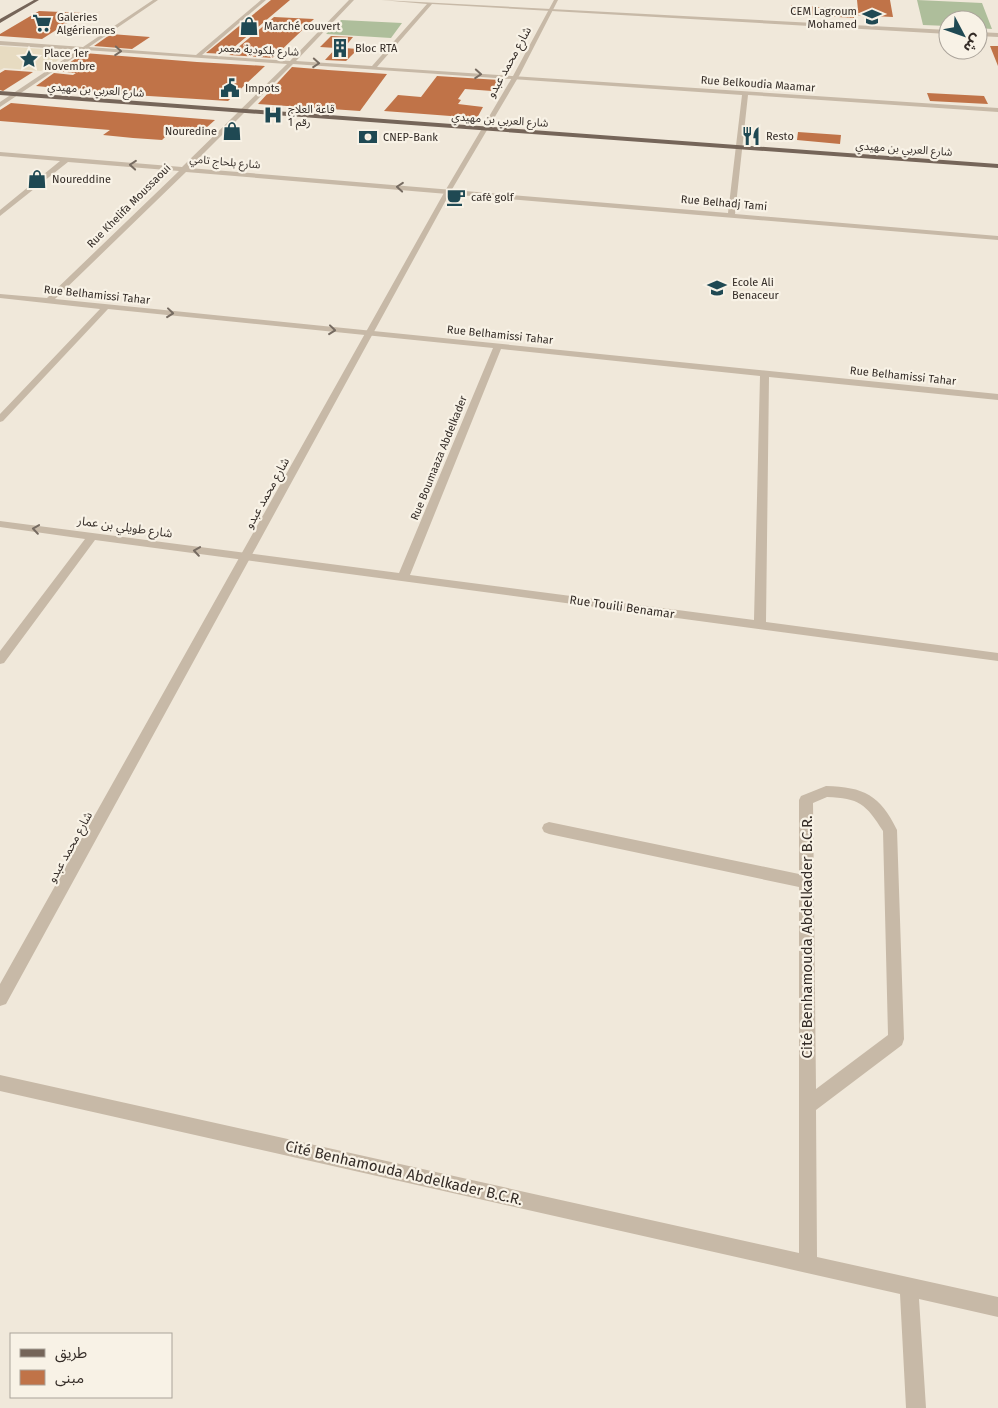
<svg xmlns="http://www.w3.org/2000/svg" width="998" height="1408" viewBox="0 0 998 1408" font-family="'Fira Sans','Noto Sans Arabic',sans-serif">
	<rect width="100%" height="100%" fill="#f0e8da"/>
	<path fill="#aebe9b" d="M 917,0 L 982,3 L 992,29 L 978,28 L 978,20 L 948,20 L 948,26 L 923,25 Z
		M 341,20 L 402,23 L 391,38 L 326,34 Z"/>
	<path fill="#e7dbc1" d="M 0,46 L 72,51 L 41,71 L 4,68 L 0,70 Z"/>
	<path fill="#c07348" d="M 271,0 L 290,0 L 226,54 L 206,53 Z
		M 857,0 L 890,0 L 893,17 L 854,15 L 854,18 L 791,14 L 791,5 L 858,10 Z
		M 39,11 L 83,13 L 42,39 L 0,36 L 0,34 Z
		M 274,17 L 314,19 L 273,58 L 229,55 Z
		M 111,34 L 150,37 L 132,49 L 94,46 Z
		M 331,36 L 353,37 L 344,48 L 358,49 L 346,61 L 325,60 L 336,48 L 320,47 Z
		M 990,46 L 998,46 L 998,66 Z
		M 84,53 L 197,62 L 265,66 L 228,101 L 54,90 L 57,88 L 36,86 L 54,73 L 73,75 L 76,73 L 57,71 Z
		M 292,67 L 328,70 L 387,74 L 360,111 L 258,104 Z
		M 5,70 L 33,72 L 3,91 L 0,90 L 0,73 Z
		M 437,76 L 499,80 L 492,91 L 465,89 L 458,99 L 461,100 L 458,104 L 483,107 L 477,118 L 384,111 L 398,95 L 421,97 Z
		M 927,93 L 984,96 L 988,104 L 930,101 Z
		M 11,103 L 102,111 L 215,120 L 198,135 L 169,133 L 162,140 L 133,138 L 103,135 L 110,130 L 0,121 L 0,110 Z
		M 798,132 L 841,135 L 840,144 L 797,140 Z"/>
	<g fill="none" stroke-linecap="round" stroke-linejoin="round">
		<path fill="#c7b9a7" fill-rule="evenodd" d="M 153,0 L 158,0 L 89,47 L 196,55 L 261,0 L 266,0 L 202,55 L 290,61 L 349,0 L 354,0 L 296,61 L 372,66 L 427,4 L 381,0 L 948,30 L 948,34 L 432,4 L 377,67 L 998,108 L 998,112 L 748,95 L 735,214 L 998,236 L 998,240 L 186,172 L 55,299 L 998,394 L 998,400 L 769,377 L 766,622 L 998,653 L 998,661 L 95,540 L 4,663 L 0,664 L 0,651 L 85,539 L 0,527 L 0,521 L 399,573 L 493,348 L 108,309 L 3,421 L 0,422 L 0,414 L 100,309 L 0,298 L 0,294 L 47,298 L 179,171 L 68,162 L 0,216 L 0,210 L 60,161 L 0,156 L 0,152 L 182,167 L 287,64 L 85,50 L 0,107 L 0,102 L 78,50 L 0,45 L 0,41 L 83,47 ZM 293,64 L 742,95 L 728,213 L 189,168 ZM 501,349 L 760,376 L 754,620 L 410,575 Z
			M 978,32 L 998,33 L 998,37 L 978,36 Z
			M 826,786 C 864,787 880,795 897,830 L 904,1039 L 902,1045 L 816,1110 L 817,1257 L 998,1297 L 998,1317 L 919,1299 L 926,1408 L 906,1408 L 900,1294 L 0,1091 L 0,1075 L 799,1253 L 799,887 L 549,834 L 544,832 L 542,828 L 544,824 L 549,822 L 799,874 L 799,800 L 801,796 ZM 827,797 C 859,798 866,804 883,831 L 888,1035 L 816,1089 L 813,803 Z"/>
		<path fill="#c7b9a7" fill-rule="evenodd" d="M 554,0 L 558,0 L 519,76 L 451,191 L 6,1004 L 0,1006 L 0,984 L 445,191 L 513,76 Z"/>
		<path fill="#756559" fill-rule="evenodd" d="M 34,0 L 39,0 L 0,23 L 0,19 Z
			M 0,91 L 998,164 L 998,168 L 0,95 Z"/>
	</g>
	<defs><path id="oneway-chevron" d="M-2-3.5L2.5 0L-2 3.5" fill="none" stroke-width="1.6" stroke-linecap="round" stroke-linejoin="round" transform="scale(1.25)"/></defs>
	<g stroke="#766b61">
		<use href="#oneway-chevron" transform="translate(118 51) rotate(4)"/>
		<use href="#oneway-chevron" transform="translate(316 63) rotate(4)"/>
		<use href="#oneway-chevron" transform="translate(478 74) rotate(4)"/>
		<use href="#oneway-chevron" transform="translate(133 165) rotate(-175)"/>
		<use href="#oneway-chevron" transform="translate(400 187) rotate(-175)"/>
		<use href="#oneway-chevron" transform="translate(170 313) rotate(6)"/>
		<use href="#oneway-chevron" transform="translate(332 330) rotate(6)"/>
		<use href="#oneway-chevron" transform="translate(36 529) rotate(-172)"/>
		<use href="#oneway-chevron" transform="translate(197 551) rotate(-172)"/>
	</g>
	<defs>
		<g id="school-bare" transform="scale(1.5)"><path d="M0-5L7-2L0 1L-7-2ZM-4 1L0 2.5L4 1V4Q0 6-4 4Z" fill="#1f4953" stroke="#f8f2e6" stroke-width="2.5" paint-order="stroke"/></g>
		<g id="supermarket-bare" transform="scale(1.5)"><path d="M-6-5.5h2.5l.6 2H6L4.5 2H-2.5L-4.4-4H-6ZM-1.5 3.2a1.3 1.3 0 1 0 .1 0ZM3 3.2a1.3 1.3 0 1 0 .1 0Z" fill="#1f4953" stroke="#f8f2e6" stroke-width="2.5" paint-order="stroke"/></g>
		<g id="shop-bare" transform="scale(1.5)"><path d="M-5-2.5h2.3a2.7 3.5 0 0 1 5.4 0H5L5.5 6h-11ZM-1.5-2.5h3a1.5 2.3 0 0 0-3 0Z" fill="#1f4953" stroke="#f8f2e6" stroke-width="2.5" paint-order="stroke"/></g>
		<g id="building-bare" transform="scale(1.5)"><path d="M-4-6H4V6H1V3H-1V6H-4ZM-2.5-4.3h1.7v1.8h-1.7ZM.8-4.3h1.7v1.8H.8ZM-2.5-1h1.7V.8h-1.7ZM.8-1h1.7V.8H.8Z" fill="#1f4953" stroke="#f8f2e6" stroke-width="2.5" paint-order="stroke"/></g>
		<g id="sight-bare" transform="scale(1.5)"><path d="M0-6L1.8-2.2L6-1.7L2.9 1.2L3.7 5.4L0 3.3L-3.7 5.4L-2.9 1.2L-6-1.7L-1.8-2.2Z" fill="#1f4953" stroke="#f8f2e6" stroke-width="2.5" paint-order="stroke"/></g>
		<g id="civic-bare" transform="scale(1.5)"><path d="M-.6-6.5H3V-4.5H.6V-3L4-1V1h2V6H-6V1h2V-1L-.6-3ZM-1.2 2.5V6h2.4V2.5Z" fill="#1f4953" stroke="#f8f2e6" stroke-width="2.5" paint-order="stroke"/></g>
		<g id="hospital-bare" transform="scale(1.5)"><path d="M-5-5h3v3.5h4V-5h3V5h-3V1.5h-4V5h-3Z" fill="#1f4953" stroke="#f8f2e6" stroke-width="2.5" paint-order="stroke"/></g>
		<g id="restaurant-bare" transform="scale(1.5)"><path d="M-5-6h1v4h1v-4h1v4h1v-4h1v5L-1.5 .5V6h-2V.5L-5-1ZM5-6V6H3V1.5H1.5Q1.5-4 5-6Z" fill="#1f4953" stroke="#f8f2e6" stroke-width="2.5" paint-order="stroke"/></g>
		<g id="bank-bare" transform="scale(1.5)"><path d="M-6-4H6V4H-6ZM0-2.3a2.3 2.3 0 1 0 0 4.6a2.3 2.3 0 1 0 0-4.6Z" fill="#1f4953" stroke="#f8f2e6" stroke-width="2.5" paint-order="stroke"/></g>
		<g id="cafe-bare" transform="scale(1.5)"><path d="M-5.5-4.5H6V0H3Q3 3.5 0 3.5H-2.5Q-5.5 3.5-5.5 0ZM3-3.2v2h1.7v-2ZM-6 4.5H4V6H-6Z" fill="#1f4953" stroke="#f8f2e6" stroke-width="2.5" paint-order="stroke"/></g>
	</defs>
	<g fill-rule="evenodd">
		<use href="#school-bare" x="872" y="17"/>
		<use href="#supermarket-bare" x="42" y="23"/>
		<use href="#shop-bare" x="249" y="26"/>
		<use href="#building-bare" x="340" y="48"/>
		<use href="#sight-bare" x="29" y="59"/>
		<use href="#civic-bare" x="230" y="88"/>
		<use href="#hospital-bare" x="273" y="115"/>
		<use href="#shop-bare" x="232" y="131"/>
		<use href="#restaurant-bare" x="751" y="136"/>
		<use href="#bank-bare" x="368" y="137"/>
		<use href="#shop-bare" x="37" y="179"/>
		<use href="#cafe-bare" x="456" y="197"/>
		<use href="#school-bare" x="717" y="288"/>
	</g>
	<g text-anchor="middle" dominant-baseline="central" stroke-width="4.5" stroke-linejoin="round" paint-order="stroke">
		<g font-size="11" fill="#342c27" stroke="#f8f2e6" text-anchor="start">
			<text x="857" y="11" text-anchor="end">CEM Lagroum<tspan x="857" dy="13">Mohamed</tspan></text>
			<text x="57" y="17">Galeries<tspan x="57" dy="13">Algériennes</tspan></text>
			<text x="264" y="26">Marché couvert</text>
			<text x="355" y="48">Bloc RTA</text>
			<text x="44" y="53">Place 1er<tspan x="44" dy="13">Novembre</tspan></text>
			<text x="245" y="88">Impots</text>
			<text x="288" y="109">قاعة العلاج<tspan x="288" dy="13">رقم 1</tspan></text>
			<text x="217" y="131" text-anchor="end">Nouredine</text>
			<text x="766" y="136">Resto</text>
			<text x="383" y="137">CNEP-Bank</text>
			<text x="52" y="179">Noureddine</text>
			<text x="471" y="197">cafė golf</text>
			<text x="732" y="282">Ecole Ali<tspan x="732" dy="13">Benaceur</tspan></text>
		</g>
		<g font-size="11" fill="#342c27" stroke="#f8f2e6">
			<text transform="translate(259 50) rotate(3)">شارع بلكودية معمر</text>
			<text transform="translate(758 84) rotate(4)">Rue Belkoudia Maamar</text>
			<text transform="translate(96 90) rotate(4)">شارع العربي بن مهيدي</text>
			<text transform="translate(500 120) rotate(4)">شارع العربي بن مهيدي</text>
			<text transform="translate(904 149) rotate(4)">شارع العربي بن مهيدي</text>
			<text transform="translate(225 162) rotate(5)">شارع بلحاج تامي</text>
			<text transform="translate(724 203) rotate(5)">Rue Belhadj Tami</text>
			<text transform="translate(129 206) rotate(-45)">Rue Khelifa Moussaoui</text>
			<text transform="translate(97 295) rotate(6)">Rue Belhamissi Tahar</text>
			<text transform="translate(500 335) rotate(6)">Rue Belhamissi Tahar</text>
			<text transform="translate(903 376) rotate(6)">Rue Belhamissi Tahar</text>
			<text transform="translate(439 458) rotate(-68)">Rue Boumaaza Abdelkader</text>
		</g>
		<g font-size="12" fill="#342c27" stroke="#f8f2e6">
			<text transform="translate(509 62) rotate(-61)">شارع محمد عبدو</text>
			<text transform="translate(267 493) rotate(-61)">شارع محمد عبدو</text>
			<text transform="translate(125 527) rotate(8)">شارع طويلي بن عمار</text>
			<text transform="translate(622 607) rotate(8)">Rue Touili Benamar</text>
			<text transform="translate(70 847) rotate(-61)">شارع محمد عبدو</text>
		</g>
		<g font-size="15" fill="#342c27" stroke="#f8f2e6">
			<text transform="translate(807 937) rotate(-90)">Cité Benhamouda Abdelkader B.C.R.</text>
			<text transform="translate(404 1173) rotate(13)">Cité Benhamouda Abdelkader B.C.R.</text>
		</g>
	</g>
	<rect x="10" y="1333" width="162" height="65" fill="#f8f2e6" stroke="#aaa39a"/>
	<rect x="20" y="1349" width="25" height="8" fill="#756559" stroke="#aaa39a"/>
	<text x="55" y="1358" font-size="15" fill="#342c27">طريق</text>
	<rect x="20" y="1370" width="25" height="15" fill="#c07348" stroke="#aaa39a"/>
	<text x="55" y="1383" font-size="15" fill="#342c27">مبنى</text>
	<g transform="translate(963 35) rotate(131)"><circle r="24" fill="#f8f2e6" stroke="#aaa39a"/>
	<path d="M0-4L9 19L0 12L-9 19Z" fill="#1f4953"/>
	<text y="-8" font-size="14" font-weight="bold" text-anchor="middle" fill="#342c27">ش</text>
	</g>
</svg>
